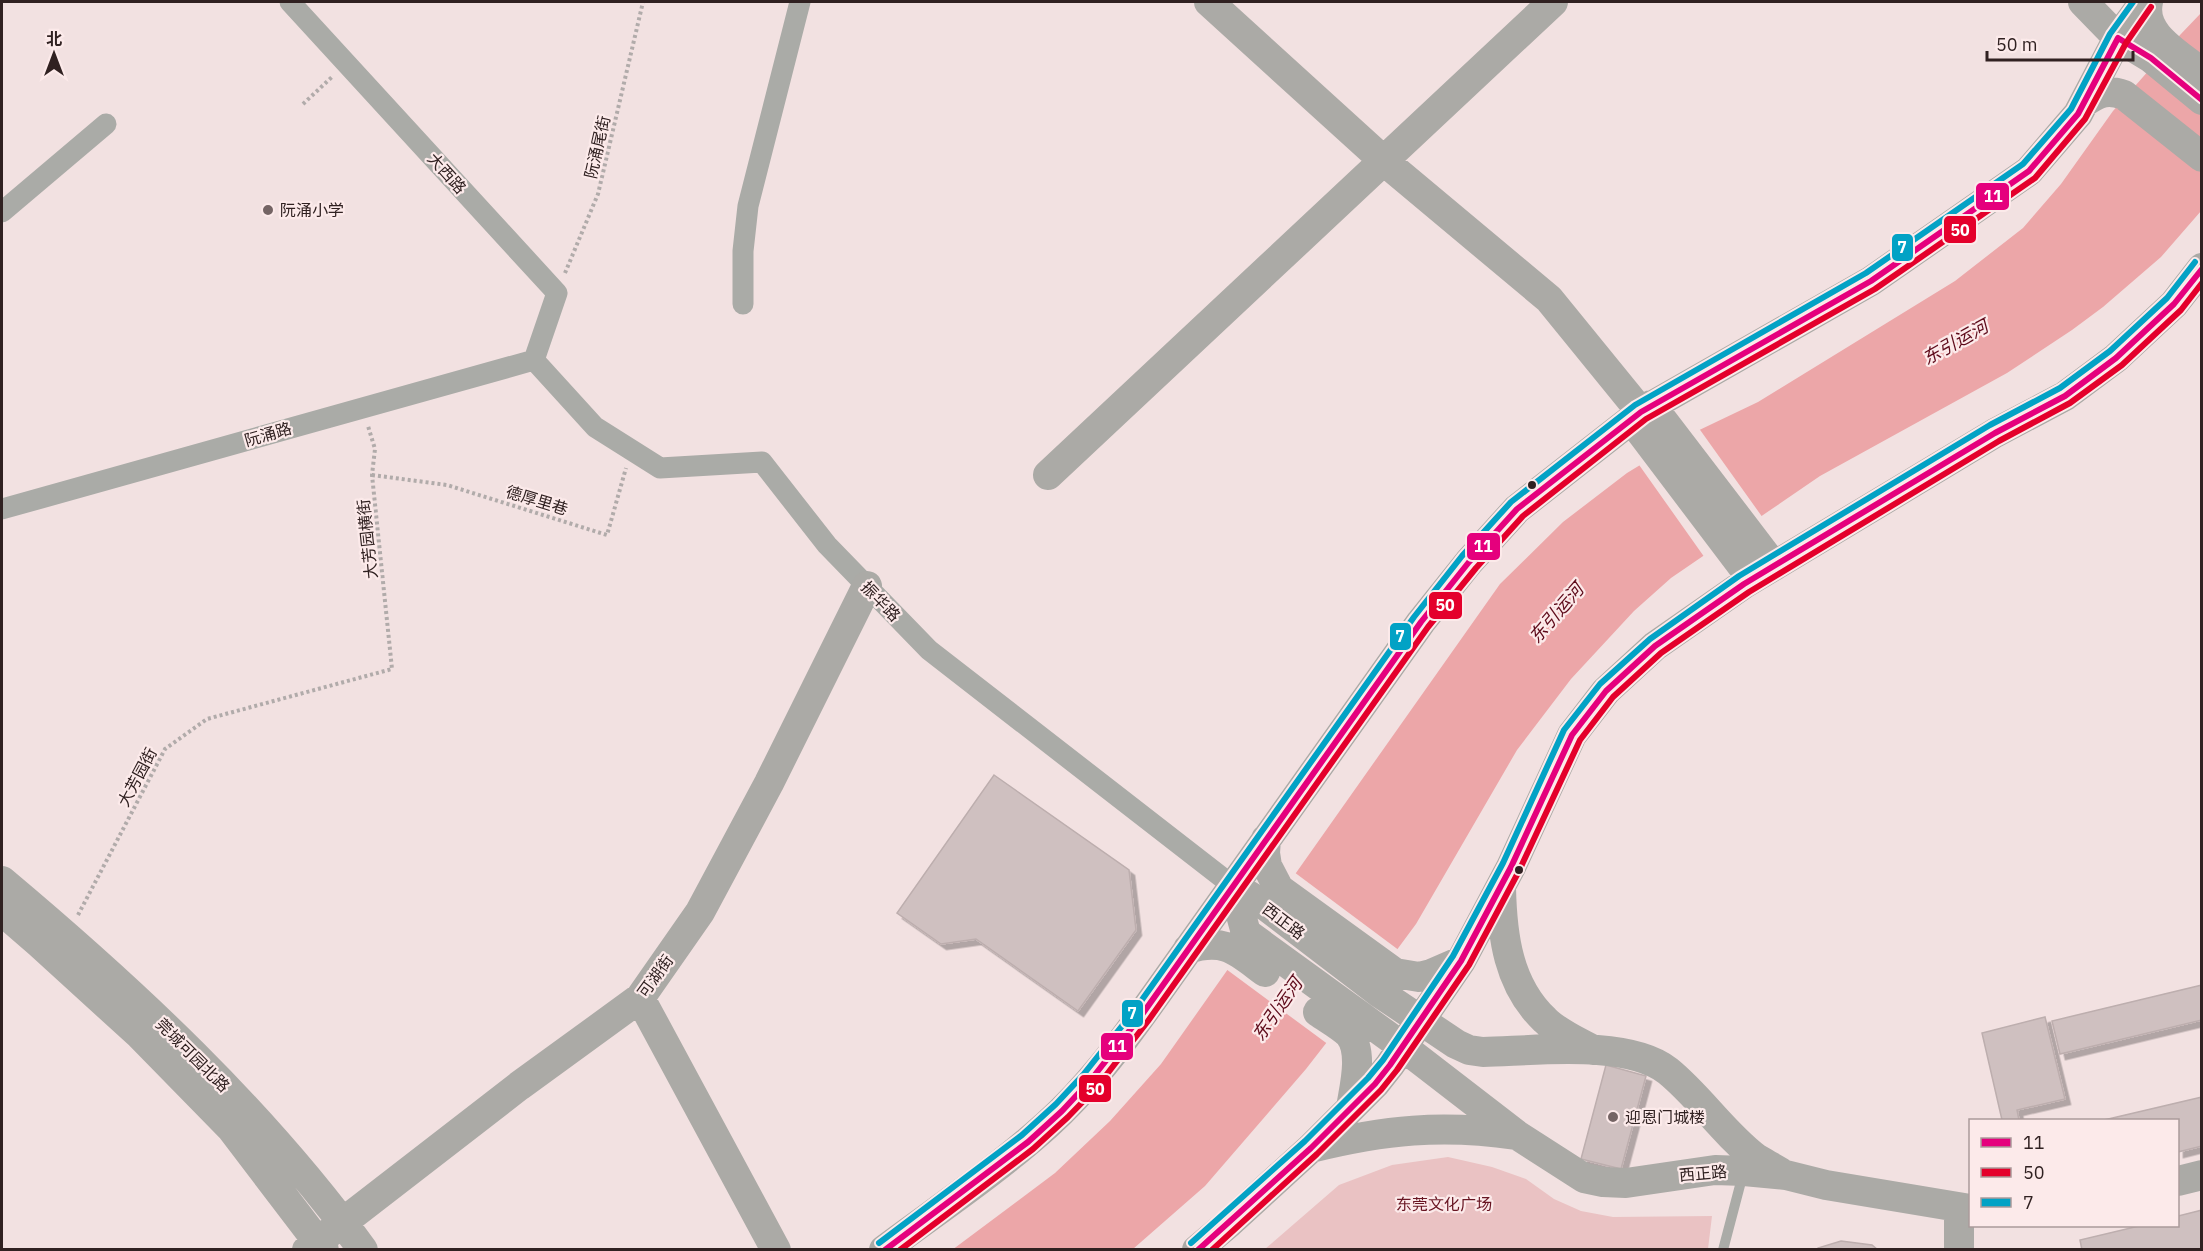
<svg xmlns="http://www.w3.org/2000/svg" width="2203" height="1251" viewBox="0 0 2203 1251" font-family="'IBM Plex Sans','Noto Sans SC',sans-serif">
	<defs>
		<filter id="shadow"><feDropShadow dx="5.5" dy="5.5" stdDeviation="0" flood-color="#0004"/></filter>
	</defs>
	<rect width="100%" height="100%" fill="#f2e1e1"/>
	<path fill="#eac2c3" d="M 1448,1157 L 1492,1167 L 1526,1179 L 1554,1199 L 1581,1211 L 1613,1217 L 1712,1216 L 1708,1249 L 1265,1249 L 1339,1185 L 1392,1165 Z"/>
	<path fill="#eca6a8" d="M 2201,13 L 2201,211 L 2161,257 L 2103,307 L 2072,330 L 2007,373 L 1820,476 L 1671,578 L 1634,611 L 1571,679 L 1517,750 L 1416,924 L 1362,997 L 1306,1069 L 1205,1186 L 1133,1249 L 952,1250 L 1055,1173 L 1110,1121 L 1161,1064 L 1500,584 L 1563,522 L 1627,473 L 1691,434 L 1758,402 L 1955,281 L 2023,228 L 2061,184 L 2113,111 L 2180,35 Z"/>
	<path fill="#f2e1e1" d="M 1698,427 L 1763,518 L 1705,558 L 1637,462 Z
		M 1294,872 L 1400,951 L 1329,1045 L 1226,969 Z"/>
	<path fill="#cfc0c0" stroke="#bdaeae" stroke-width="1.5" filter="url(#shadow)" d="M 994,775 L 1129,870 L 1136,930 L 1078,1011 L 976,939 L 941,944 L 897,913 Z
		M 2202,985 L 2202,1020 L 2060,1054 L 2052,1021 Z
		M 2045,1017 L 2065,1099 L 2017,1110 L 2019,1120 L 2002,1120 L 1982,1033 Z
		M 1606,1065 L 1646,1076 L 1621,1169 L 1581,1159 Z
		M 2202,1097 L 2202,1146 L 2178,1152 L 2178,1120 L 2104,1120 Z
		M 2202,1210 L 2202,1250 L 2082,1250 L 2080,1240 L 2139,1226 L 2178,1226 L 2178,1216 Z
		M 1841,1241 L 1872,1245 L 1878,1250 L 1818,1250 L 1818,1248 Z"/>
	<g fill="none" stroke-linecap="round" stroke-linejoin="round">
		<path stroke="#b1abaa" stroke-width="4" stroke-dasharray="3 3" stroke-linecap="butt" d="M 303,104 L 333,76
			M 565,273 L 598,194 L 643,2
			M 372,475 L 447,485 L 607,535 L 626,468
			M 78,915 L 165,749 L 207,719 L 392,669 L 372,475 L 375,449 L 368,426"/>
		<path stroke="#aaaba7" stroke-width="10" d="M 1723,1250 L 1743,1174"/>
		<path stroke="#aaaba7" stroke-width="21" d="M 290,2 L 557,293 L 534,360
			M 2,212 L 106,124
			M 743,304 L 743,251 L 748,206 L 800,2
			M 534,360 L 595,427 L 660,468 L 762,462 L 827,545 L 929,650 L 1233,886
			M 2,509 L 534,360"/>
		<path stroke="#abaaa6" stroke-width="30" d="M 1209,2 L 1384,161 L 1549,299 L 1641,412
			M 2083,2 L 2118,38 L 2151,58 L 2202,100
			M 2148,2 C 2141,33 2176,52 2197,69
			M 2085,102 C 2099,92 2108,89 2124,95 L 2202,157
			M 1651,405 L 1774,566
			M 1631,419 L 1752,579
			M 1048,475 L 1553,2
			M 1266,839 L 1265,853 L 1267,866 L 1279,889 L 1395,973 L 1419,977 L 1431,974 L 1461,961
			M 2,881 C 133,991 262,1111 363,1250
			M 1233,886 L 1246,933 L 1403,1047 L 1517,1135 L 1584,1178 L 1603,1182 L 1626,1183 L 1715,1170 L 1744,1171 L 1786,1175 L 1826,1185 L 1970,1209
			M 1233,886 L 1266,906 L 1380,993 L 1456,1044 L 1469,1050 L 1483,1052 C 1533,1051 1628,1039 1668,1071 C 1700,1097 1723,1133 1756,1158 C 1764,1163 1772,1167 1780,1172
			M 1501,887 C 1502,936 1508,985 1545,1020 C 1558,1033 1577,1041 1593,1050
			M 2,911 L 39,943 L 140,1035 L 231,1128 L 324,1250
			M 1188,949 C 1225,937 1238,952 1265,972
			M 640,998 L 776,1250
			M 1318,1012 C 1328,1019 1341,1026 1349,1034 C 1364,1052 1354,1088 1351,1108
			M 1311,1148 C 1384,1130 1442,1124 1516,1135
			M 2178,1181 L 2202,1175
			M 1959,1208 L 1959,1250
			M 307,1250 L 519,1086 L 640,998 L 700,912 L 769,783 L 867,586
			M 884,1250 C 939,1209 996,1171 1047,1125 C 1088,1088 1121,1044 1153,999 L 1421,622 L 1469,562 L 1517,509 L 1641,412 L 1871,281 L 2029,171 L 2078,114 L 2118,38 L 2144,2
			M 1197,1250 L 1229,1223 L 1311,1148 L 1375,1084 L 1390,1065 L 1461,961 L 1511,867 L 1572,735 L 1606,691 L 1655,646 L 1744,584 L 1995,433 L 2065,396 L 2116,358 L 2174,304 L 2202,268"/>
		<g stroke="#fceaea" stroke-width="10">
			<path id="bus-1" d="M 885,1250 L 1028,1142 L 1062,1111 L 1090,1081 L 1141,1016 L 1421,622 L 1469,562 L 1517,509 L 1641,412 L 1871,281 L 2029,171 L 2078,114 L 2118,38 L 2151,58 L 2202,100
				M 1198,1250 L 1311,1148 L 1375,1084 L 1390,1065 L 1461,961 L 1511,867 L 1572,735 L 1606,691 L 1655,646 L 1744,584 L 1995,433 L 2065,396 L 2116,358 L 2174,304 L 2202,269"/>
		</g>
		<g stroke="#fceaea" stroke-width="10">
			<path id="bus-2" d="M 900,1250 L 1033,1149 L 1068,1117 L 1097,1087 L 1148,1021 L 1428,627 L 1476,568 L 1523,516 L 1646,419 L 1875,289 L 2035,178 L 2085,119 L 2126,43 L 2151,7
				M 1212,1250 L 1317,1154 L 1381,1090 L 1397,1070 L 1469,965 L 1519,871 L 1580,740 L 1613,697 L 1661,653 L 1749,592 L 1999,441 L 2070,403 L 2122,365 L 2181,310 L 2202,283"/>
		</g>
		<g stroke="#fceaea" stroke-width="10">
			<path id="bus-3" d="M 879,1243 L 1022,1135 L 1056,1104 L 1083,1075 L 1134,1011 L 1414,617 L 1462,556 L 1511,502 L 1635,405 L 1866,273 L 2023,164 L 2071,109 L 2110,34 L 2133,2
				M 1191,1243 L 1305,1141 L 1368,1078 L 1383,1060 L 1453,956 L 1503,863 L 1564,730 L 1600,684 L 1650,639 L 1739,576 L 1990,425 L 2060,388 L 2110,351 L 2167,298 L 2195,262"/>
		</g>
		<use href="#bus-1" stroke="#e5007d" stroke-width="6"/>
		<use href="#bus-2" stroke="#e4002b" stroke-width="6"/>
		<use href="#bus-3" stroke="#02a2c5" stroke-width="6"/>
	</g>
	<g fill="#746464" stroke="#fceaea" stroke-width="2">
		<circle cx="268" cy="210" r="6"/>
		<circle cx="1613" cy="1117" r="6"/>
	</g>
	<g fill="#302121" stroke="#fceaea" stroke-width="2">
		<circle cx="1532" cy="485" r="5"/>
		<circle cx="1519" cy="870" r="5"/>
	</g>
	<g text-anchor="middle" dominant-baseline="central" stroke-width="4.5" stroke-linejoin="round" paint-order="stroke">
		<g font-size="16" fill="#302121" stroke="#fceaea">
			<text transform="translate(597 147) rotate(-77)">阮涌尾街</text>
			<text transform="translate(447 173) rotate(48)">大西路</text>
			<text transform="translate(268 434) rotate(-16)">阮涌路</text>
			<text transform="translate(537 500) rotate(17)">德厚里巷</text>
			<text transform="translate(367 539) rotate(-96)">大芳园横街</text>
			<text transform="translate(881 601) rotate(46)">振华路</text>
			<text transform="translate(137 777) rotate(-62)">大芳园街</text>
			<text transform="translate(1284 921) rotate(37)">西正路</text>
			<text transform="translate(655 976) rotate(-54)">可湖街</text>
			<text transform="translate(193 1055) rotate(45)">莞城可园北路</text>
			<text transform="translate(1703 1173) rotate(-5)">西正路</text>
		</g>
		<g font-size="16" fill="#302121" stroke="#fceaea" text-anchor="start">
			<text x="280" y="210">阮涌小学</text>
			<text x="1625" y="1117">迎恩门城楼</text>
		</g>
		<g font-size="16" fill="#681522" stroke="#fceaea">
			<text x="1444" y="1204">东莞文化广场</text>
		</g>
		<g font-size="18" font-style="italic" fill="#5e0a1a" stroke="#fceaea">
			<text transform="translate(1955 342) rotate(-29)">东引运河</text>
			<text transform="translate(1556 613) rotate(-49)">东引运河</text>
			<text transform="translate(1277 1009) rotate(-55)">东引运河</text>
		</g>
	</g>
	<g stroke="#fceaea" stroke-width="2">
		<rect x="1975" y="182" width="35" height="29" rx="6" fill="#e5007d"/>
		<rect x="1943" y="215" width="34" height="29" rx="6" fill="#e4002b"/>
		<rect x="1891" y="233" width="23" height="29" rx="6" fill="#02a2c5"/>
		<rect x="1466" y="532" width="35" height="29" rx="6" fill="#e5007d"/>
		<rect x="1428" y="591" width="35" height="29" rx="6" fill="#e4002b"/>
		<rect x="1389" y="622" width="23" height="29" rx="6" fill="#02a2c5"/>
		<rect x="1121" y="999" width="23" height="29" rx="6" fill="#02a2c5"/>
		<rect x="1100" y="1032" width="34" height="29" rx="6" fill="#e5007d"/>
		<rect x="1078" y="1074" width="34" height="29" rx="6" fill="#e4002b"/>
	</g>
	<g font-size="16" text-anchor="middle" font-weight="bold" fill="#fff">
		<text x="1993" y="202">11</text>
		<text x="1960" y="236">50</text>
		<text x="1902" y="253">7</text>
		<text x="1483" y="552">11</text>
		<text x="1445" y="611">50</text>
		<text x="1400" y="642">7</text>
		<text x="1132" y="1019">7</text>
		<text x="1117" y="1052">11</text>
		<text x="1095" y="1095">50</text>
	</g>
	<rect width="2203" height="1251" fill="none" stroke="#302121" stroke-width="6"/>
	<rect x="1969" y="1119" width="210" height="108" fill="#fceaea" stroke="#aa9a9a" stroke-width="1.5"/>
	<rect x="1981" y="1138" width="30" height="9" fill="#e5007d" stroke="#aa9a9a" stroke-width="1.5"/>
	<text x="2023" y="1149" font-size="18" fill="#302121">11</text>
	<rect x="1981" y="1168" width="30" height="9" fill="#e4002b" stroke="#aa9a9a" stroke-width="1.5"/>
	<text x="2023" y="1179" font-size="18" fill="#302121">50</text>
	<rect x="1981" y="1198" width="30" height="9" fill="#02a2c5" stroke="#aa9a9a" stroke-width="1.5"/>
	<text x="2023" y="1209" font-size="18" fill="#302121">7</text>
	<g transform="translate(54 54)" stroke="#fceaea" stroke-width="4.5" paint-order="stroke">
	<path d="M0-4.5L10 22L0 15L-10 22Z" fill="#302121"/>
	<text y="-9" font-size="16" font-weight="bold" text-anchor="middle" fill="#302121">北</text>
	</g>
	<path d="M1987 51v9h146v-9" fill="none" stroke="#302121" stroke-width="3"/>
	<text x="1996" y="51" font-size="18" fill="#302121" stroke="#fceaea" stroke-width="4.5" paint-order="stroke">50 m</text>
</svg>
